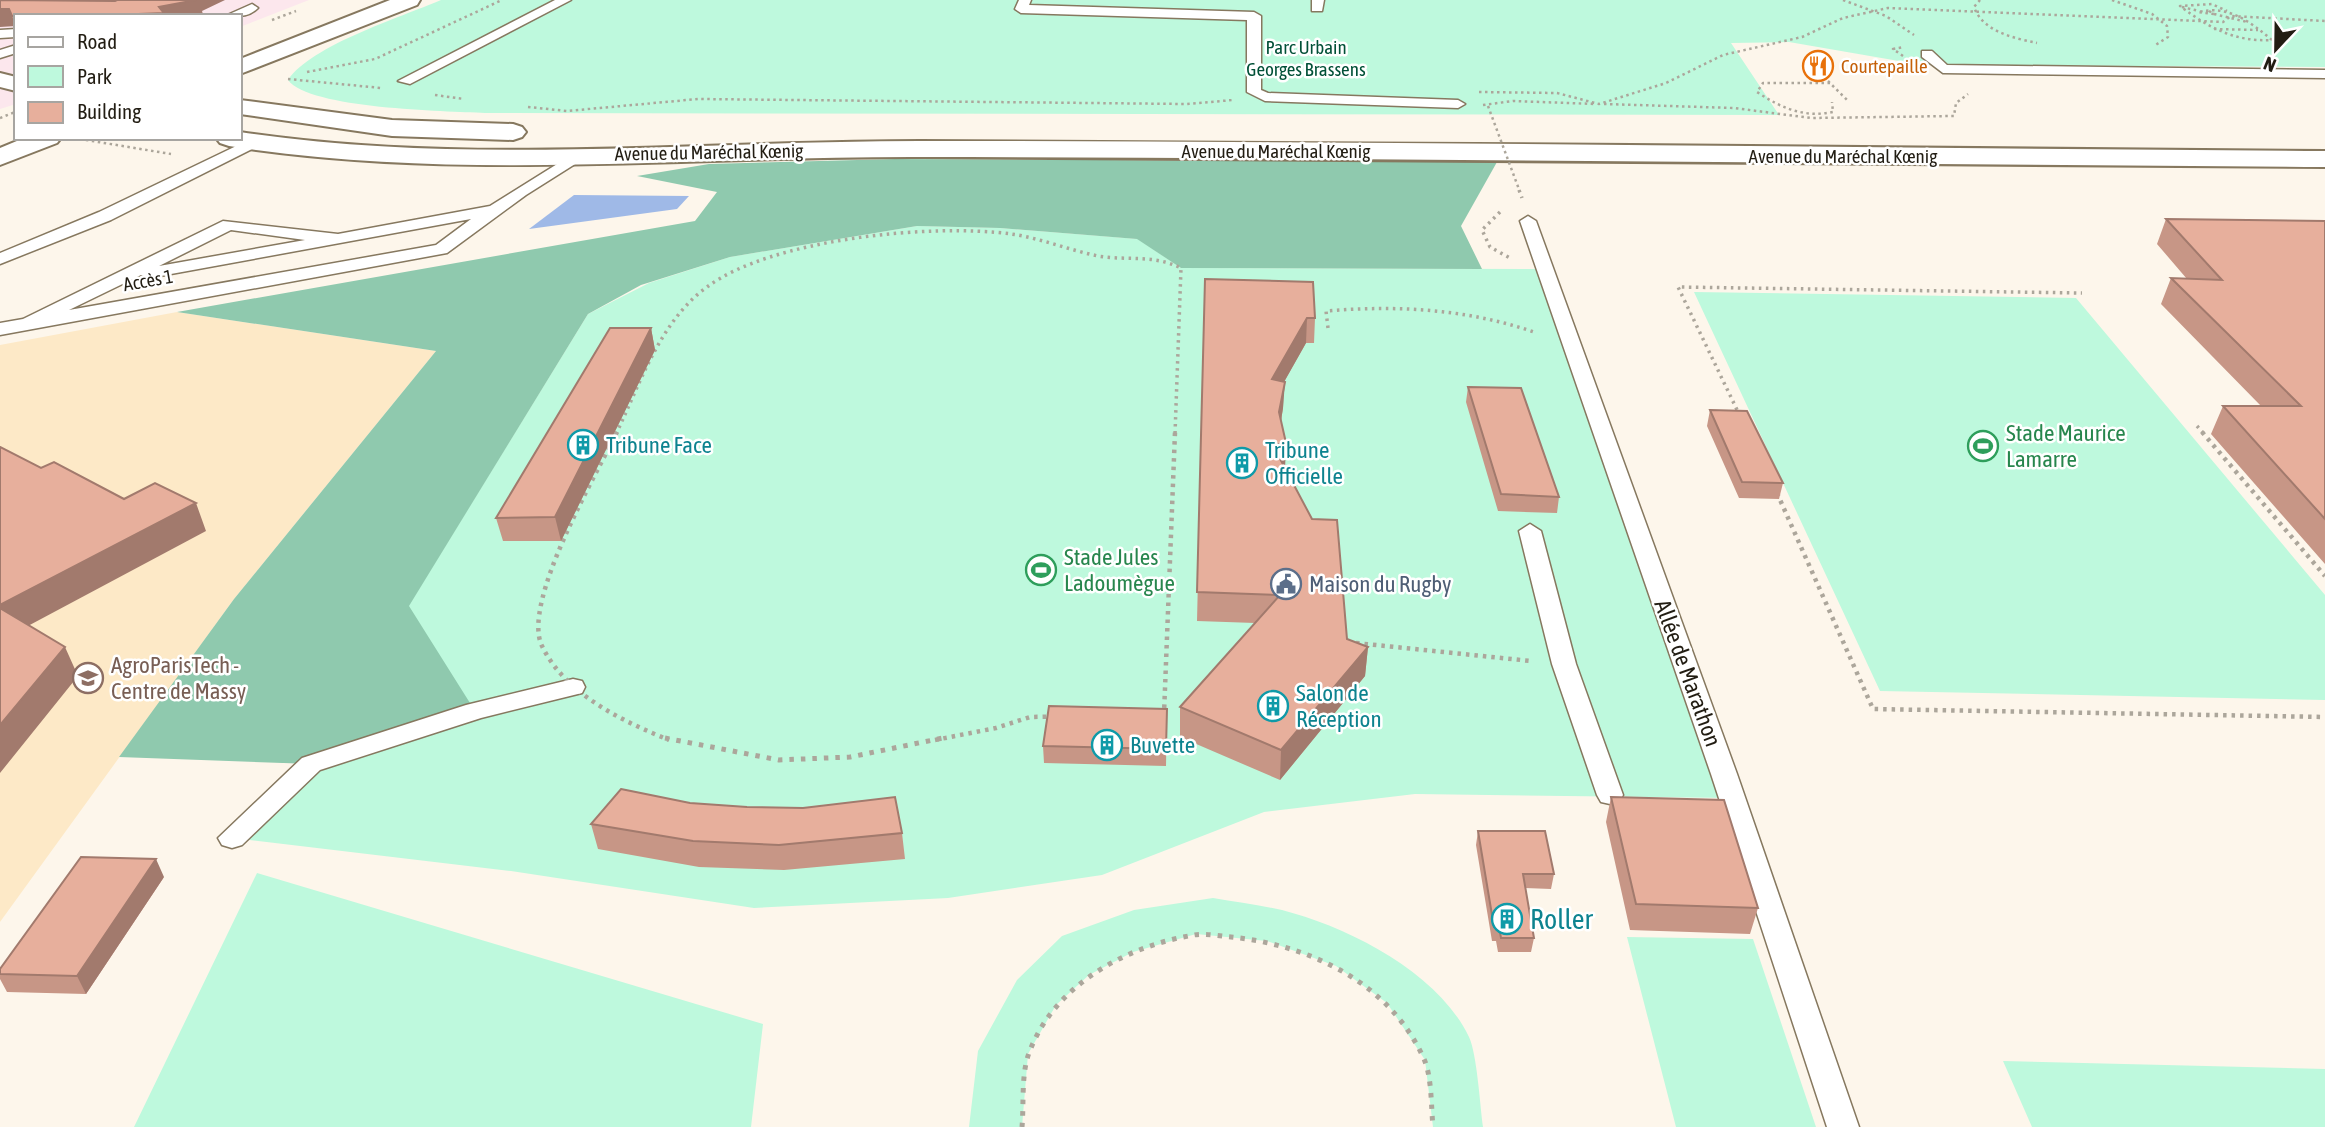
<svg xmlns="http://www.w3.org/2000/svg" width="2325" height="1127" viewBox="0 0 2325 1127" font-family="'Asap Condensed',sans-serif">
	<rect width="100%" height="100%" fill="#fdf6eb"/>
	<path fill="#fce7ed" d="M 0,0 L 309,0 L 240,27 L 240,16 L 16,16 L 16,104 L 0,109 Z"/>
	<path fill="#fde9c7" d="M 177,312 L 436,351 L 234,599 L 0,922 L 0,345 Z"/>
	<path fill="#bef9dd" d="M 441,0 L 2325,0 L 2325,67 L 1922,65 L 1789,42 L 1731,43 L 1779,115 L 485,113 C 445,111 310,109 288,80 C 312,45 399,18 441,0 Z
		M 917,226 L 1000,228 L 1138,239 L 1181,268 L 1543,269 L 1732,798 L 1415,794 L 1264,812 L 1102,875 L 948,898 L 754,908 L 511,871 L 232,838 L 311,764 L 588,314 L 649,283 L 730,257 Z
		M 1694,292 L 2076,298 L 2325,595 L 2325,700 L 1880,691 Z
		M 257,873 L 763,1024 L 751,1127 L 134,1127 Z
		M 1213,898 C 1236,902 1260,905 1282,910 C 1348,927 1438,972 1469,1037 C 1477,1054 1480,1105 1483,1127 L 1433,1127 L 1425,1060 L 1387,1003 L 1336,966 L 1267,941 L 1196,934 L 1133,952 L 1089,975 L 1056,1005 L 1028,1054 L 1022,1127 L 969,1127 L 978,1051 L 1017,980 L 1062,936 L 1134,910 Z
		M 1627,937 L 1753,939 L 1816,1127 L 1676,1127 Z
		M 2003,1061 L 2325,1069 L 2325,1127 L 2032,1127 Z"/>
	<path fill="#8fc9ae" d="M 895,159 L 1497,162 L 1461,226 L 1482,269 L 1181,268 L 1137,239 L 1000,228 L 917,226 L 730,257 L 641,285 L 588,314 L 409,606 L 475,711 L 311,764 L 119,757 L 234,599 L 436,351 L 177,312 L 695,221 L 717,192 L 637,176 L 709,164 Z"/>
	<path fill="#9fb9e7" d="M 574,195 L 689,196 L 677,209 L 529,229 Z"/>
	<g fill="none" stroke-linecap="round" stroke-linejoin="round">
		<g stroke="#86785f" stroke-width="3">
			<path id="service" d="M 555,0 L 571,0 L 410,84 L 398,81 Z
				M 1019,0 L 1031,0 L 1029,5 L 1254,12 L 1261,16 L 1261,90 L 1268,93 L 1458,100 L 1465,104 L 1458,108 L 1265,101 L 1247,92 L 1247,20 L 1021,13 L 1015,9 Z
				M 1312,0 L 1324,0 L 1322,11 L 1312,11 Z
				M 252,4 L 258,8 C 248,18 238,16 225,16 Z
				M 16,29 L 16,37 L 0,38 L 0,30 Z
				M 16,45 L 16,53 L 0,58 L 0,50 Z
				M 1922,51 L 1932,51 L 1947,65 L 2325,70 L 2325,78 L 1943,73 L 1922,57 Z
				M 255,137 L 263,142 L 260,145 L 111,220 L 0,264 L 0,253 L 99,212 Z
				M 578,151 L 583,153 L 583,159 L 526,195 L 447,253 L 0,335 L 0,323 L 23,319 L 223,221 L 338,234 L 490,206 ZM 471,219 L 436,245 L 69,310 L 141,275 L 149,278 ZM 231,230 L 305,240 L 159,266 Z
				M 1528,216 L 1536,221 L 1737,774 L 1859,1127 L 1827,1127 L 1711,774 L 1520,221 Z
				M 1530,524 L 1541,531 L 1576,664 L 1623,795 L 1619,802 L 1610,804 L 1601,802 L 1597,795 L 1552,664 L 1519,531 Z
				M 573,679 L 582,681 L 585,687 L 582,693 L 481,718 L 320,770 L 242,845 L 232,848 L 222,845 L 218,838 L 302,758 L 466,705 Z"/>
		</g>
		<g stroke="#86785f" stroke-width="4">
			<path id="tertiary" d="M 0,73 L 16,77 L 16,91 L 0,87 Z"/>
		</g>
		<g stroke="#86785f" stroke-width="4">
			<path id="primary" d="M 390,0 L 420,0 L 417,5 L 240,74 L 240,59 Z
				M 240,100 L 392,120 L 513,124 L 522,127 L 526,132 L 522,137 L 513,140 L 392,136 L 240,114 Z
				M 240,132 C 464,166 694,141 920,141 C 1388,141 1857,148 2325,151 L 2325,167 C 1858,164 1391,158 923,157 C 692,156 459,182 229,146 L 220,143 L 216,138 L 240,138 Z
				M 24,138 L 61,138 L 57,143 L 0,165 L 0,148 Z"/>
		</g>
		<path stroke="#aca69b" stroke-width="2.5" stroke-dasharray="2.5 3.5" stroke-linecap="butt" d="M 1843,0 L 1886,16 L 1914,35
			M 1980,0 L 1974,7 C 1983,32 2014,38 2037,43
			M 2112,0 L 2152,14 L 2167,26 L 2168,37 L 2154,46
			M 2182,7 L 2199,11
			M 2209,11 L 2214,14 L 2198,12 C 2229,5 2249,21 2272,40 C 2235,42 2209,28 2180,6 L 2212,4 L 2227,11
			M 2214,14 L 2247,22
			M 272,20 L 296,11
			M 2214,29 L 2258,30
			M 1903,56 L 1893,49 L 1904,47
			M 307,72 L 375,59 L 502,0
			M 288,79 L 381,88
			M 1828,81 L 1847,100
			M 1830,83 L 1763,83 L 1757,92 C 1781,108 1804,118 1833,112 L 1832,102
			M 1479,92 L 1557,93 L 1599,104 L 1666,83 L 1723,55 L 1802,37 L 1843,18 L 1888,8 L 2223,22 L 2231,16 L 2325,21
			M 435,95 L 464,99
			M 1604,104 L 1734,108 L 1811,118 L 1954,116 L 1956,103 L 1968,94
			M 1483,105 L 1513,101 L 1596,104
			M 528,107 L 567,111 L 698,99 L 1187,104 L 1233,100
			M 0,118 L 15,112
			M 80,139 L 171,154"/>
		<path stroke="#aca69b" stroke-width="3.5" stroke-dasharray="2.5 4.5" stroke-linecap="butt" d="M 1500,212 L 1482,230 L 1490,247 L 1510,258
			M 1328,328 L 1326,311 C 1399,305 1468,309 1537,333
			M 1740,416 L 1678,287 L 2082,293
			M 2197,426 L 2204,434
			M 616,434 C 640,384 660,321 707,287 C 771,239 932,223 1011,234 C 1040,238 1069,250 1098,256 C 1128,261 1152,254 1181,268 L 1175,434"/>
		<path stroke="#aca69b" stroke-width="4.5" stroke-dasharray="3.5 5" stroke-linecap="butt" d="M 617,432 C 596,475 521,603 542,646 C 565,694 622,721 669,740
			M 2202,432 L 2325,576
			M 1777,493 L 1873,709 L 2325,717
			M 1356,643 L 1531,661
			M 935,740 L 996,728 L 1030,717 L 1164,714 L 1175,432"/>
		<path stroke="#aca69b" stroke-width="5" stroke-dasharray="4.5 7" stroke-linecap="butt" d="M 665,738 L 779,760 L 850,757 L 943,738
			M 1022,1127 C 1024,1105 1021,1074 1029,1053 C 1054,985 1126,946 1194,935 C 1205,933 1219,936 1231,937 C 1310,945 1390,983 1424,1059 C 1432,1077 1431,1107 1433,1127"/>
		<use href="#service" fill="#fff" fill-rule="evenodd"/>
		<use href="#tertiary" fill="#fff" fill-rule="evenodd"/>
		<use href="#primary" fill="#fff" fill-rule="evenodd"/>
		<path stroke="#aca69b" stroke-width="2.5" stroke-dasharray="2.5 3.5" stroke-linecap="butt" d="M 1488,106 L 1520,192"/>
		<path stroke="#aca69b" stroke-width="3.5" stroke-dasharray="2.5 4.5" stroke-linecap="butt" d="M 1519,190 L 1522,198"/>
	</g>
	<path fill="#c79686" d="M 0,0 L 202,11 L 203,16 L 16,16 L 16,26 Z
		M 2166,219 L 2325,221 L 2325,564 L 2211,434 L 2223,406 L 2261,406 L 2161,304 L 2171,278 L 2187,279 L 2157,244 Z
		M 1205,279 L 1315,318 L 1314,343 L 1306,343 L 1284,382 L 1283,408 L 1281,421 L 1285,468 L 1347,639 L 1368,647 L 1365,676 L 1280,780 L 1180,737 L 1180,707 L 1255,623 L 1197,621 Z
		M 651,328 L 655,350 L 561,541 L 503,541 L 496,518 Z
		M 1468,387 L 1559,497 L 1557,513 L 1498,511 L 1466,402 Z
		M 1710,410 L 1783,483 L 1779,499 L 1739,498 L 1707,426 Z
		M 1167,709 L 1166,766 L 1044,763 L 1043,746 Z
		M 1611,797 L 1758,908 L 1750,934 L 1630,930 L 1606,822 Z
		M 690,803 L 902,833 L 905,859 L 784,870 L 699,867 L 598,849 L 591,824 Z
		M 1478,831 L 1554,874 L 1551,889 L 1525,888 L 1534,938 L 1531,952 L 1498,952 L 1496,941 L 1492,941 L 1476,845 Z
		M 164,877 L 86,994 L 7,992 L 0,979 L 0,969 Z"/>
	<path fill="#a27a6d" d="M 196,0 L 225,0 L 202,11 L 203,16 L 165,16 L 159,7 Z
		M 0,9 L 9,9 L 16,26 L 0,27 Z
		M 1307,318 L 1306,343 L 1271,405 L 1272,379 Z
		M 651,328 L 655,350 L 561,541 L 555,517 Z
		M 1285,382 L 1283,408 L 1278,439 L 1279,412 Z
		M 1286,443 L 1285,470 L 1277,482 L 1279,444 Z
		M 196,503 L 206,531 L 11,635 L 0,613 L 0,605 Z
		M 65,647 L 78,676 L 0,773 L 0,725 Z
		M 1368,647 L 1365,676 L 1280,780 L 1281,750 Z
		M 156,859 L 164,877 L 86,994 L 77,976 Z"/>
	<path fill="#e7af9c" stroke="#a27a6d" stroke-width="2" d="M 0,0 L 115,1 L 117,0 L 196,0 L 159,7 L 164,13 L 86,16 L 12,16 L 9,9 L 0,9 Z
		M 2166,219 L 2325,221 L 2325,519 L 2223,406 L 2301,406 L 2171,278 L 2222,280 Z
		M 1205,279 L 1313,282 L 1315,318 L 1307,318 L 1272,379 L 1285,382 L 1279,412 L 1286,443 L 1279,444 L 1285,454 L 1278,455 L 1312,519 L 1337,520 L 1347,639 L 1368,647 L 1281,750 L 1180,707 L 1280,595 L 1197,592 Z
		M 610,328 L 651,328 L 555,517 L 496,518 Z
		M 1468,387 L 1521,388 L 1559,497 L 1501,494 Z
		M 1710,410 L 1747,411 L 1783,483 L 1742,482 Z
		M 0,447 L 41,468 L 54,462 L 124,499 L 155,483 L 196,503 L 0,605 Z
		M 0,608 L 65,647 L 0,725 Z
		M 1049,706 L 1167,709 L 1166,749 L 1043,746 Z
		M 621,789 L 690,803 L 747,807 L 803,808 L 895,797 L 902,833 L 779,845 L 693,841 L 591,824 Z
		M 1611,797 L 1724,800 L 1758,908 L 1636,904 Z
		M 1478,831 L 1545,831 L 1554,874 L 1523,874 L 1534,938 L 1501,938 L 1499,927 L 1494,927 Z
		M 81,857 L 156,859 L 77,976 L 0,974 L 0,969 Z"/>
	<defs>
		<g id="restaurant-ring" transform="scale(1.575)"><circle r="9.5" fill="#fff" stroke="#e8710a" stroke-width="1.5"/><path d="M-5-6h1v4h1v-4h1v4h1v-4h1v5L-1.5 .5V6h-2V.5L-5-1ZM5-6V6H3V1.5H1.5Q1.5-4 5-6Z" fill="#e8710a"/></g>
		<g id="building-ring" transform="scale(1.575)"><circle r="9.5" fill="#fff" stroke="#0f9aa8" stroke-width="1.5"/><path d="M-4-6H4V6H1V3H-1V6H-4ZM-2.5-4.3h1.7v1.8h-1.7ZM.8-4.3h1.7v1.8H.8ZM-2.5-1h1.7V.8h-1.7ZM.8-1h1.7V.8H.8Z" fill="#0f9aa8"/></g>
		<g id="stadium-ring" transform="scale(1.575)"><circle r="9.5" fill="#fff" stroke="#2e9e5b" stroke-width="1.5"/><path d="M0-5a6.5 5 0 1 0 0 10a6.5 5 0 1 0 0-10ZM-3.5-1.8h7v3.6h-7Z" fill="#2e9e5b"/></g>
		<g id="civic-ring" transform="scale(1.575)"><circle r="9.5" fill="#fff" stroke="#5c6f8a" stroke-width="1.5"/><path d="M-.6-6.5H3V-4.5H.6V-3L4-1V1h2V6H-6V1h2V-1L-.6-3ZM-1.2 2.5V6h2.4V2.5Z" fill="#5c6f8a"/></g>
		<g id="university-ring" transform="scale(1.575)"><circle r="9.5" fill="#fff" stroke="#8d6e63" stroke-width="1.5"/><path d="M0-5L7-2L0 1L-7-2ZM-4 1L0 2.5L4 1V4Q0 6-4 4Z" fill="#8d6e63"/></g>
	</defs>
	<g fill-rule="evenodd">
		<use href="#restaurant-ring" x="1818" y="66"/>
		<use href="#building-ring" x="583" y="445"/>
		<use href="#stadium-ring" x="1983" y="446"/>
		<use href="#building-ring" x="1242" y="463"/>
		<use href="#stadium-ring" x="1041" y="570"/>
		<use href="#civic-ring" x="1286" y="584"/>
		<use href="#university-ring" x="88" y="678"/>
		<use href="#building-ring" x="1273" y="706"/>
		<use href="#building-ring" x="1107" y="745"/>
		<use href="#building-ring" x="1507" y="919"/>
	</g>
	<g text-anchor="middle" dominant-baseline="central" stroke-width="5" stroke-linejoin="round" paint-order="stroke">
		<g font-size="19" fill="#015037" stroke="#fff">
			<text x="1306" y="47">Parc Urbain<tspan x="1306" dy="22">Georges Brassens</tspan></text>
		</g>
		<g font-size="19" fill="#c56008" stroke="#fff" text-anchor="start">
			<text x="1841" y="66">Courtepaille</text>
		</g>
		<g font-size="19" fill="#221d13" stroke="#fff">
			<text x="1276" y="151">Avenue du Maréchal Kœnig</text>
			<text transform="translate(709 152) rotate(-1)">Avenue du Maréchal Kœnig</text>
			<text x="1843" y="156">Avenue du Maréchal Kœnig</text>
			<text transform="translate(148 280) rotate(-10)">Accès 1</text>
		</g>
		<g font-size="23" fill="#27864d" stroke="#fff" text-anchor="start">
			<text x="2006" y="433">Stade Maurice<tspan x="2006" dy="26">Lamarre</tspan></text>
			<text x="1064" y="557">Stade Jules<tspan x="1064" dy="26">Ladoumègue</tspan></text>
		</g>
		<g font-size="23" fill="#0d838f" stroke="#fff" text-anchor="start">
			<text x="606" y="445">Tribune Face</text>
			<text x="1265" y="450">Tribune<tspan x="1265" dy="26">Officielle</tspan></text>
			<text x="1296" y="693">Salon de<tspan x="1296" dy="26">Réception</tspan></text>
			<text x="1130" y="745">Buvette</text>
		</g>
		<g font-size="23" fill="#4e5e75" stroke="#fff" text-anchor="start">
			<text x="1309" y="584">Maison du Rugby</text>
		</g>
		<g font-size="23" fill="#785e54" stroke="#fff" text-anchor="start">
			<text x="111" y="665">AgroParisTech -<tspan x="111" dy="26">Centre de Massy</tspan></text>
		</g>
		<g font-size="23" fill="#221d13" stroke="#fff">
			<text transform="translate(1688 673) rotate(70)">Allée de Marathon</text>
		</g>
		<g font-size="28" fill="#0d838f" stroke="#fff" text-anchor="start">
			<text x="1530" y="919">Roller</text>
		</g>
	</g>
	<rect x="14" y="14" width="228" height="126" fill="#ffffff" stroke="#a7a5a1" stroke-width="2"/>
	<rect x="28" y="37" width="35" height="10" fill="#ffffff" stroke="#a7a5a1" stroke-width="2"/>
	<text x="77" y="49" font-size="21" fill="#221d13">Road</text>
	<rect x="28" y="66" width="35" height="21" fill="#bef9dd" stroke="#a7a5a1" stroke-width="2"/>
	<text x="77" y="84" font-size="21" fill="#221d13">Park</text>
	<rect x="28" y="102" width="35" height="21" fill="#e7af9c" stroke="#a7a5a1" stroke-width="2"/>
	<text x="77" y="119" font-size="21" fill="#221d13">Building</text>
	<g transform="translate(2276 49) rotate(202)" stroke="#ffffff" stroke-width="5" paint-order="stroke">
	<path d="M0-5L12 26L0 18L-12 26Z" fill="#221d13"/>
	<text y="-10" font-size="19" font-weight="bold" text-anchor="middle" fill="#221d13">N</text>
	</g>
</svg>
